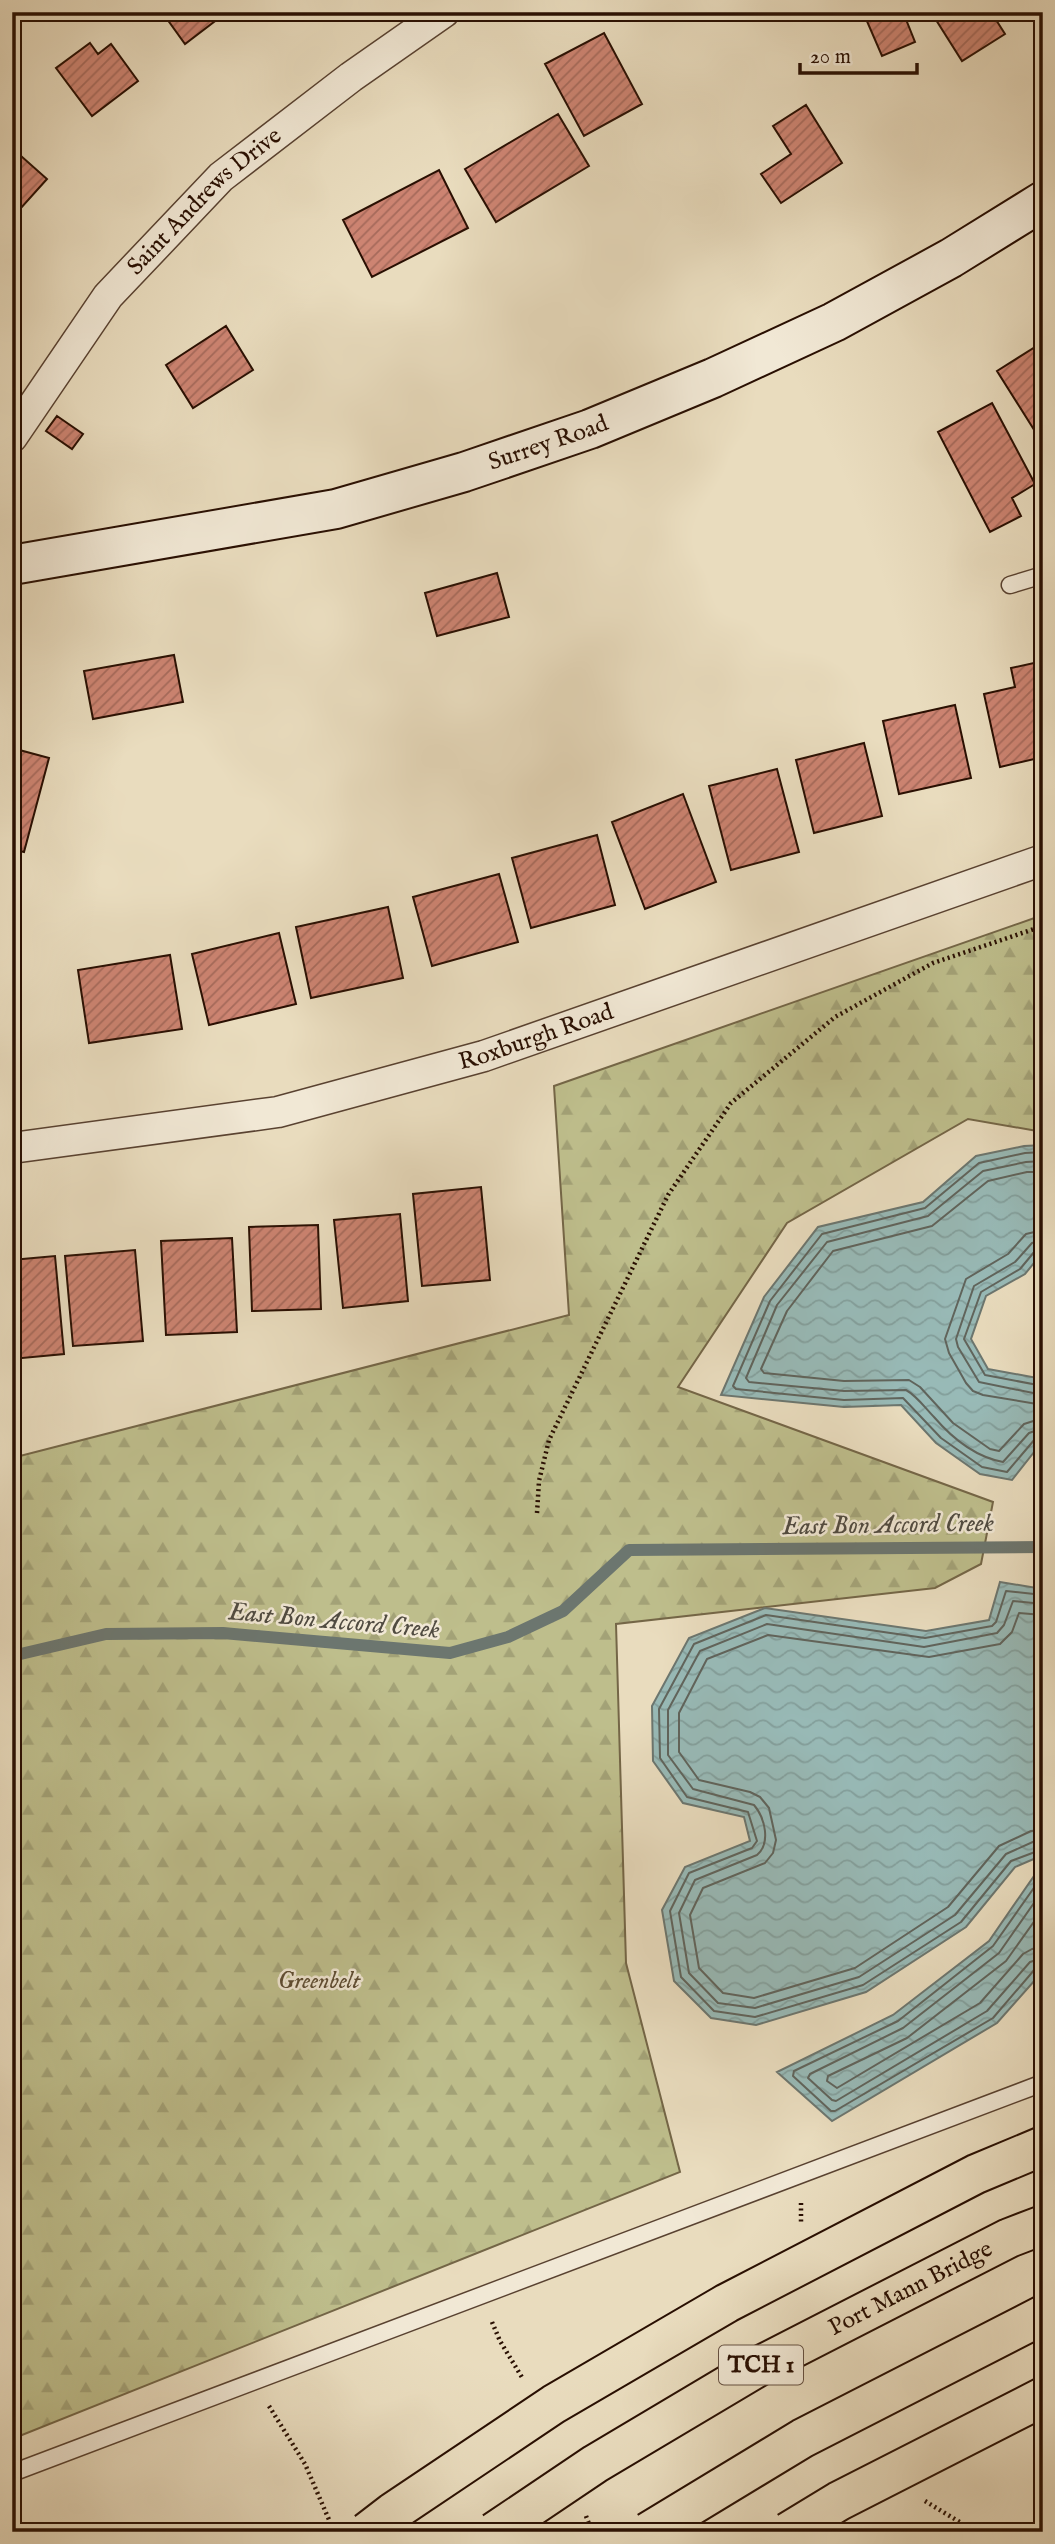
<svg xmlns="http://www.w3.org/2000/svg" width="1055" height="2544" viewBox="0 0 1055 2544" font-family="'IM FELL English',serif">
	<defs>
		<pattern id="forest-firs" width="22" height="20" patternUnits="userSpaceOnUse" patternTransform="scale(1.75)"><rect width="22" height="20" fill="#bebe8c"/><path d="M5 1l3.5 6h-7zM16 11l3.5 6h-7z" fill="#a3a277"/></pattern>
		<pattern id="water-waves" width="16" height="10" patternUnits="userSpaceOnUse" patternTransform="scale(1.75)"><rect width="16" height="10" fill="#98bab7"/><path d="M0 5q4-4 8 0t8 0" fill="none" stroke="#839f9c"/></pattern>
		<pattern id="building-hatch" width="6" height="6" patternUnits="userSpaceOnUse" patternTransform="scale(1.75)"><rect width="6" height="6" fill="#cd8472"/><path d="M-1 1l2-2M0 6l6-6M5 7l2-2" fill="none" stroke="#a66a5b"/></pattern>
	</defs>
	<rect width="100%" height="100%" fill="#e9dcbe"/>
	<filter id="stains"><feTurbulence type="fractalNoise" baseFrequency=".00286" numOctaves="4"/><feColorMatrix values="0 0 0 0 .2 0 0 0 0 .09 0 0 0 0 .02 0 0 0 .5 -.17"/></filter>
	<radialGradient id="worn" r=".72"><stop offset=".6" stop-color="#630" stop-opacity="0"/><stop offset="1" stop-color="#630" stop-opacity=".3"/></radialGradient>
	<path fill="url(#forest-firs)" stroke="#746647" stroke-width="2" d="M 1043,915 L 1043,1132 L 968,1119 L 787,1223 L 678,1387 L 993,1502 L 981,1564 L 935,1588 L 616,1624 L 626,1963 L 680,2172 L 12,2439 L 12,1458 L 569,1315 L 554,1086 Z"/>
	<path fill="url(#water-waves)" stroke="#6c766f" stroke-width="2" d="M 1043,1145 L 1043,1252 L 1025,1274 L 986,1296 L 971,1339 L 988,1369 L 1043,1379 L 1042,1442 L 1012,1480 L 980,1474 L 936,1443 L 901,1405 L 844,1407 L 721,1395 L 764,1297 L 818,1227 L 923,1202 L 976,1156 L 1024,1146 Z
		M 1000,1582 L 1043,1589 L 1043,1855 L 1015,1867 L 966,1927 L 866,1992 L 756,2025 L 711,2018 L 674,1981 L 662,1910 L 685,1867 L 750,1841 L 744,1817 L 683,1803 L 653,1761 L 652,1706 L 689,1638 L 765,1608 L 926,1631 L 989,1620 Z
		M 1043,1863 L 1043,1971 L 997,2023 L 832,2121 L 777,2072 L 893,2015 L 989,1941 Z"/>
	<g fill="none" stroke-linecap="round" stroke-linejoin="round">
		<path stroke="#60645c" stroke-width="2" d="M 1043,1152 L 1025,1153 L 979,1163 L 925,1208 L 822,1234 L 770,1301 L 733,1386 L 736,1389 L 844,1400 L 903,1398 L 941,1438 L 982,1467 L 1007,1472 L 1035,1439 L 1043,1437
			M 1043,1161 L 1026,1162 L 983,1171 L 928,1216 L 827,1242 L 777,1305 L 746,1378 L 749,1382 L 844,1391 L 906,1390 C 917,1396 925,1408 934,1417 C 952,1438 976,1457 1003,1462 L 1029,1433 L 1043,1428
			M 1043,1172 L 1027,1172 L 988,1181 L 932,1226 L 833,1251 L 787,1311 L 761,1369 L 764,1373 L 844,1381 L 909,1380 L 920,1387 L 953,1423 L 990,1449 L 999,1451 L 1024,1424 L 1043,1418
			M 1043,1230 L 1026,1234 L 1008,1254 L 966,1279 L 945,1339 L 949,1353 L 966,1383 L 973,1391 L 983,1395 L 1043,1405
			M 1043,1240 L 1032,1243 L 1015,1262 L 974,1286 L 956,1339 L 958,1347 L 979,1382 L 1043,1395
			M 1043,1249 L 1035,1251 L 1020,1269 L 981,1292 L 964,1339 L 985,1375 L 1043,1386
			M 1043,1595 L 1006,1591 L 996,1622 L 992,1626 L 925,1638 L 766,1615 L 694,1644 L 659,1709 L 660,1758 L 687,1797 L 748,1812 L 757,1841 L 752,1848 L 689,1873 L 670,1911 L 681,1977 L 714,2011 L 755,2017 L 863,1985 L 961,1922 L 1011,1861 L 1043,1849
			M 1043,1604 L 1013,1601 L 1004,1625 L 997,1633 L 924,1647 L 767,1624 L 700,1651 L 668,1710 L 668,1755 L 693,1789 L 754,1805 C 765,1818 771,1843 757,1855 L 695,1880 L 679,1913 L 689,1973 L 718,2003 L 755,2008 L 859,1977 L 955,1915 L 1006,1854 L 1035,1841 L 1043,1840
			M 1043,1615 L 1019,1613 L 1012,1632 L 1000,1644 L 929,1657 L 768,1635 L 707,1659 L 679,1713 L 679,1752 L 699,1780 L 750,1792 L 760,1797 L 769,1808 L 776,1840 L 773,1853 L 765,1863 L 703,1888 L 690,1915 L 699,1968 L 723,1993 L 754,1998 L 855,1968 L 948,1907 L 999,1846 L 1031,1831 L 1043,1830
			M 1043,1875 L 993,1946 L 898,2021 L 794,2071 L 793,2076 L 831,2111 L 835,2111 L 993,2018 L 1035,1969 L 1043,1967
			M 1043,1890 L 999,1953 L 903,2028 L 810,2074 L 808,2078 L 832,2100 L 836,2101 L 987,2011 L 1030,1962 L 1043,1958
			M 1043,1909 L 1006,1961 L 907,2038 L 828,2076 L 827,2081 L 837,2088 L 980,2003 L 1023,1954 L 1032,1949 L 1043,1947"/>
		<path stroke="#6c766f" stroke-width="12" d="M 12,1656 L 106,1634 L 223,1633 L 450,1653 L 508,1637 L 563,1611 L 629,1550 L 1043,1547"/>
	</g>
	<path fill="url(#building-hatch)" stroke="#290f02" stroke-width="2" d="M 162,12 L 227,12 L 185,44 Z
		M 863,12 L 903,12 L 915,42 L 882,56 Z
		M 931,12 L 991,12 L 1005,34 L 962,61 Z
		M 604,33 L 642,104 L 584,136 L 545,64 Z
		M 90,43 L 98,54 L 111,44 L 138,81 L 92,116 L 56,68 Z
		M 806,105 L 842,163 L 781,203 L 761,174 L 791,154 L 773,126 Z
		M 558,114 L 589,166 L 496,222 L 465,169 Z
		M 12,148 L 47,179 L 12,218 Z
		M 439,170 L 468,228 L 372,277 L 343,220 Z
		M 226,326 L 253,370 L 193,408 L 166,365 Z
		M 1043,342 L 1043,444 L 997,371 Z
		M 992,403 L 1035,484 L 1012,498 L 1021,516 L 990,532 L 938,432 Z
		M 57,416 L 83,434 L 72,449 L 46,431 Z
		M 497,573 L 509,617 L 437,636 L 425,593 Z
		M 174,655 L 183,702 L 93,719 L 84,671 Z
		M 1043,661 L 1043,757 L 1000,767 L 984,694 L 1015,687 L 1011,668 Z
		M 955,705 L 971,778 L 899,794 L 883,721 Z
		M 864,743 L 882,816 L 814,833 L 796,760 Z
		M 12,748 L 49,758 L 24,852 L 12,849 Z
		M 777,769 L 799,852 L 731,870 L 709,786 Z
		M 683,794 L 716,882 L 645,909 L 612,822 Z
		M 597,835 L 615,905 L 531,928 L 512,858 Z
		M 499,874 L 518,942 L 432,966 L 413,897 Z
		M 388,907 L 403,978 L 311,998 L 296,927 Z
		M 279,933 L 296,1004 L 209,1025 L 192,954 Z
		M 170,955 L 182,1029 L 89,1043 L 78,970 Z
		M 481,1187 L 490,1280 L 422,1286 L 413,1194 Z
		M 400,1214 L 408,1301 L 343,1308 L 334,1220 Z
		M 318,1225 L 321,1309 L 252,1311 L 249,1227 Z
		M 232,1238 L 237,1332 L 166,1335 L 161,1241 Z
		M 135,1250 L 143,1341 L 73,1346 L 65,1256 Z
		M 55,1256 L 64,1354 L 12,1359 L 12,1260 Z"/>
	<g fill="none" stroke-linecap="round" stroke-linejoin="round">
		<g stroke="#594231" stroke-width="19">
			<path id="lane" d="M 1010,585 L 1043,575
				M 12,2473 L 1043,2083"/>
		</g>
		<g stroke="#594231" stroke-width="33">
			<g id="street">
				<path id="s1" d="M 12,437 L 108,296 L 221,177 L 351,77 L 444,12"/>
				<path id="s2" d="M 12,1148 L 278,1112 L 484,1056 L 1043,860"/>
			</g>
		</g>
		<g stroke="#290f02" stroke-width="42">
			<g id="secondary">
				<path id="s3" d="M 12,565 L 336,509 L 464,472 L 590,429 L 713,378 L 834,322 L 951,258 L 1043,201"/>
			</g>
		</g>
		<path stroke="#290f02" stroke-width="4.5" stroke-dasharray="2 3.5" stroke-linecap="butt" d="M 537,1513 L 539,1481 L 549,1440 L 668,1195 L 731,1103 L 835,1017 L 933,963 L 1043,926
			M 801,2203 L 801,2222
			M 492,2322 L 500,2341 L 523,2379
			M 269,2406 L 305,2464 L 330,2522
			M 925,2501 L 976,2532
			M 586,2516 L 592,2532"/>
		<use href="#lane" stroke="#f1e8d5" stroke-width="16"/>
		<use href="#street" stroke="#f1e8d5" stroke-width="30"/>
		<use href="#secondary" stroke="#f1e8d5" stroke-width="38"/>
		<g stroke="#290f02" stroke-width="42" stroke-linecap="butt">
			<g id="highway-bridge">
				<path d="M 367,2532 L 393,2512 L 554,2404 L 727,2303 L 976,2174 L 1043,2146"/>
				<path id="s4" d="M 494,2532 L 595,2464 L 763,2364 L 1009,2238 L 1043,2225"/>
				<path d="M 648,2532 L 803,2438 L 1043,2315"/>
				<path d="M 788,2532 L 839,2501 L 1043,2397"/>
			</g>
		</g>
		<use href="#highway-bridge" stroke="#e9dcbe" stroke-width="38"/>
	</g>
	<g text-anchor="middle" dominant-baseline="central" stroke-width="5" stroke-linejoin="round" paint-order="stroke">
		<rect fill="#f1e8d5" stroke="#655041" stroke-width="2" x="719" y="2345.5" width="84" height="39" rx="5"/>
		<g font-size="23" font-weight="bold" fill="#290f02">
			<text x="761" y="2365">TCH 1</text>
		</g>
		<g font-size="24" fill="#290f02" stroke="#f1e8d5">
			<text stroke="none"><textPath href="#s1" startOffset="306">Saint Andrews Drive</textPath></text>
			<text stroke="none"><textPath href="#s3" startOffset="551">Surrey Road</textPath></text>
			<text stroke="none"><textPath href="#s2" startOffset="537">Roxburgh Road</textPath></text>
			<text stroke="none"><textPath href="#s4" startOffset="483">Port Mann Bridge</textPath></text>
		</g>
		<g font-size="24" font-style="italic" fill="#5d4c32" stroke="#f1e8d5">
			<text x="319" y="1981">Greenbelt</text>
		</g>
		<g font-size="26" font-style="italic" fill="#504b41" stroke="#f1e8d5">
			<text transform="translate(888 1525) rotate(-1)">East Bon Accord Creek</text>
			<text transform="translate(334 1621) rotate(5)">East Bon Accord Creek</text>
		</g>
	</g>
	<rect width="1055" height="2544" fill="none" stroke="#e9dcbe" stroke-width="42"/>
	<rect x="14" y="14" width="1027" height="2516" fill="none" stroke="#290f02" stroke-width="3.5"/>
	<rect x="21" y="21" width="1013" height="2502" fill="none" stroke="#290f02" stroke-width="2"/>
	<path d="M800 63v10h117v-10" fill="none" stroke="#290f02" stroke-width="3.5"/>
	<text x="810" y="63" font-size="21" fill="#290f02" stroke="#f1e8d5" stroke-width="5" paint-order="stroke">20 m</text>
	<rect width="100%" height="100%" filter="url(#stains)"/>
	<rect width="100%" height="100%" fill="url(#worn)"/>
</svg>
